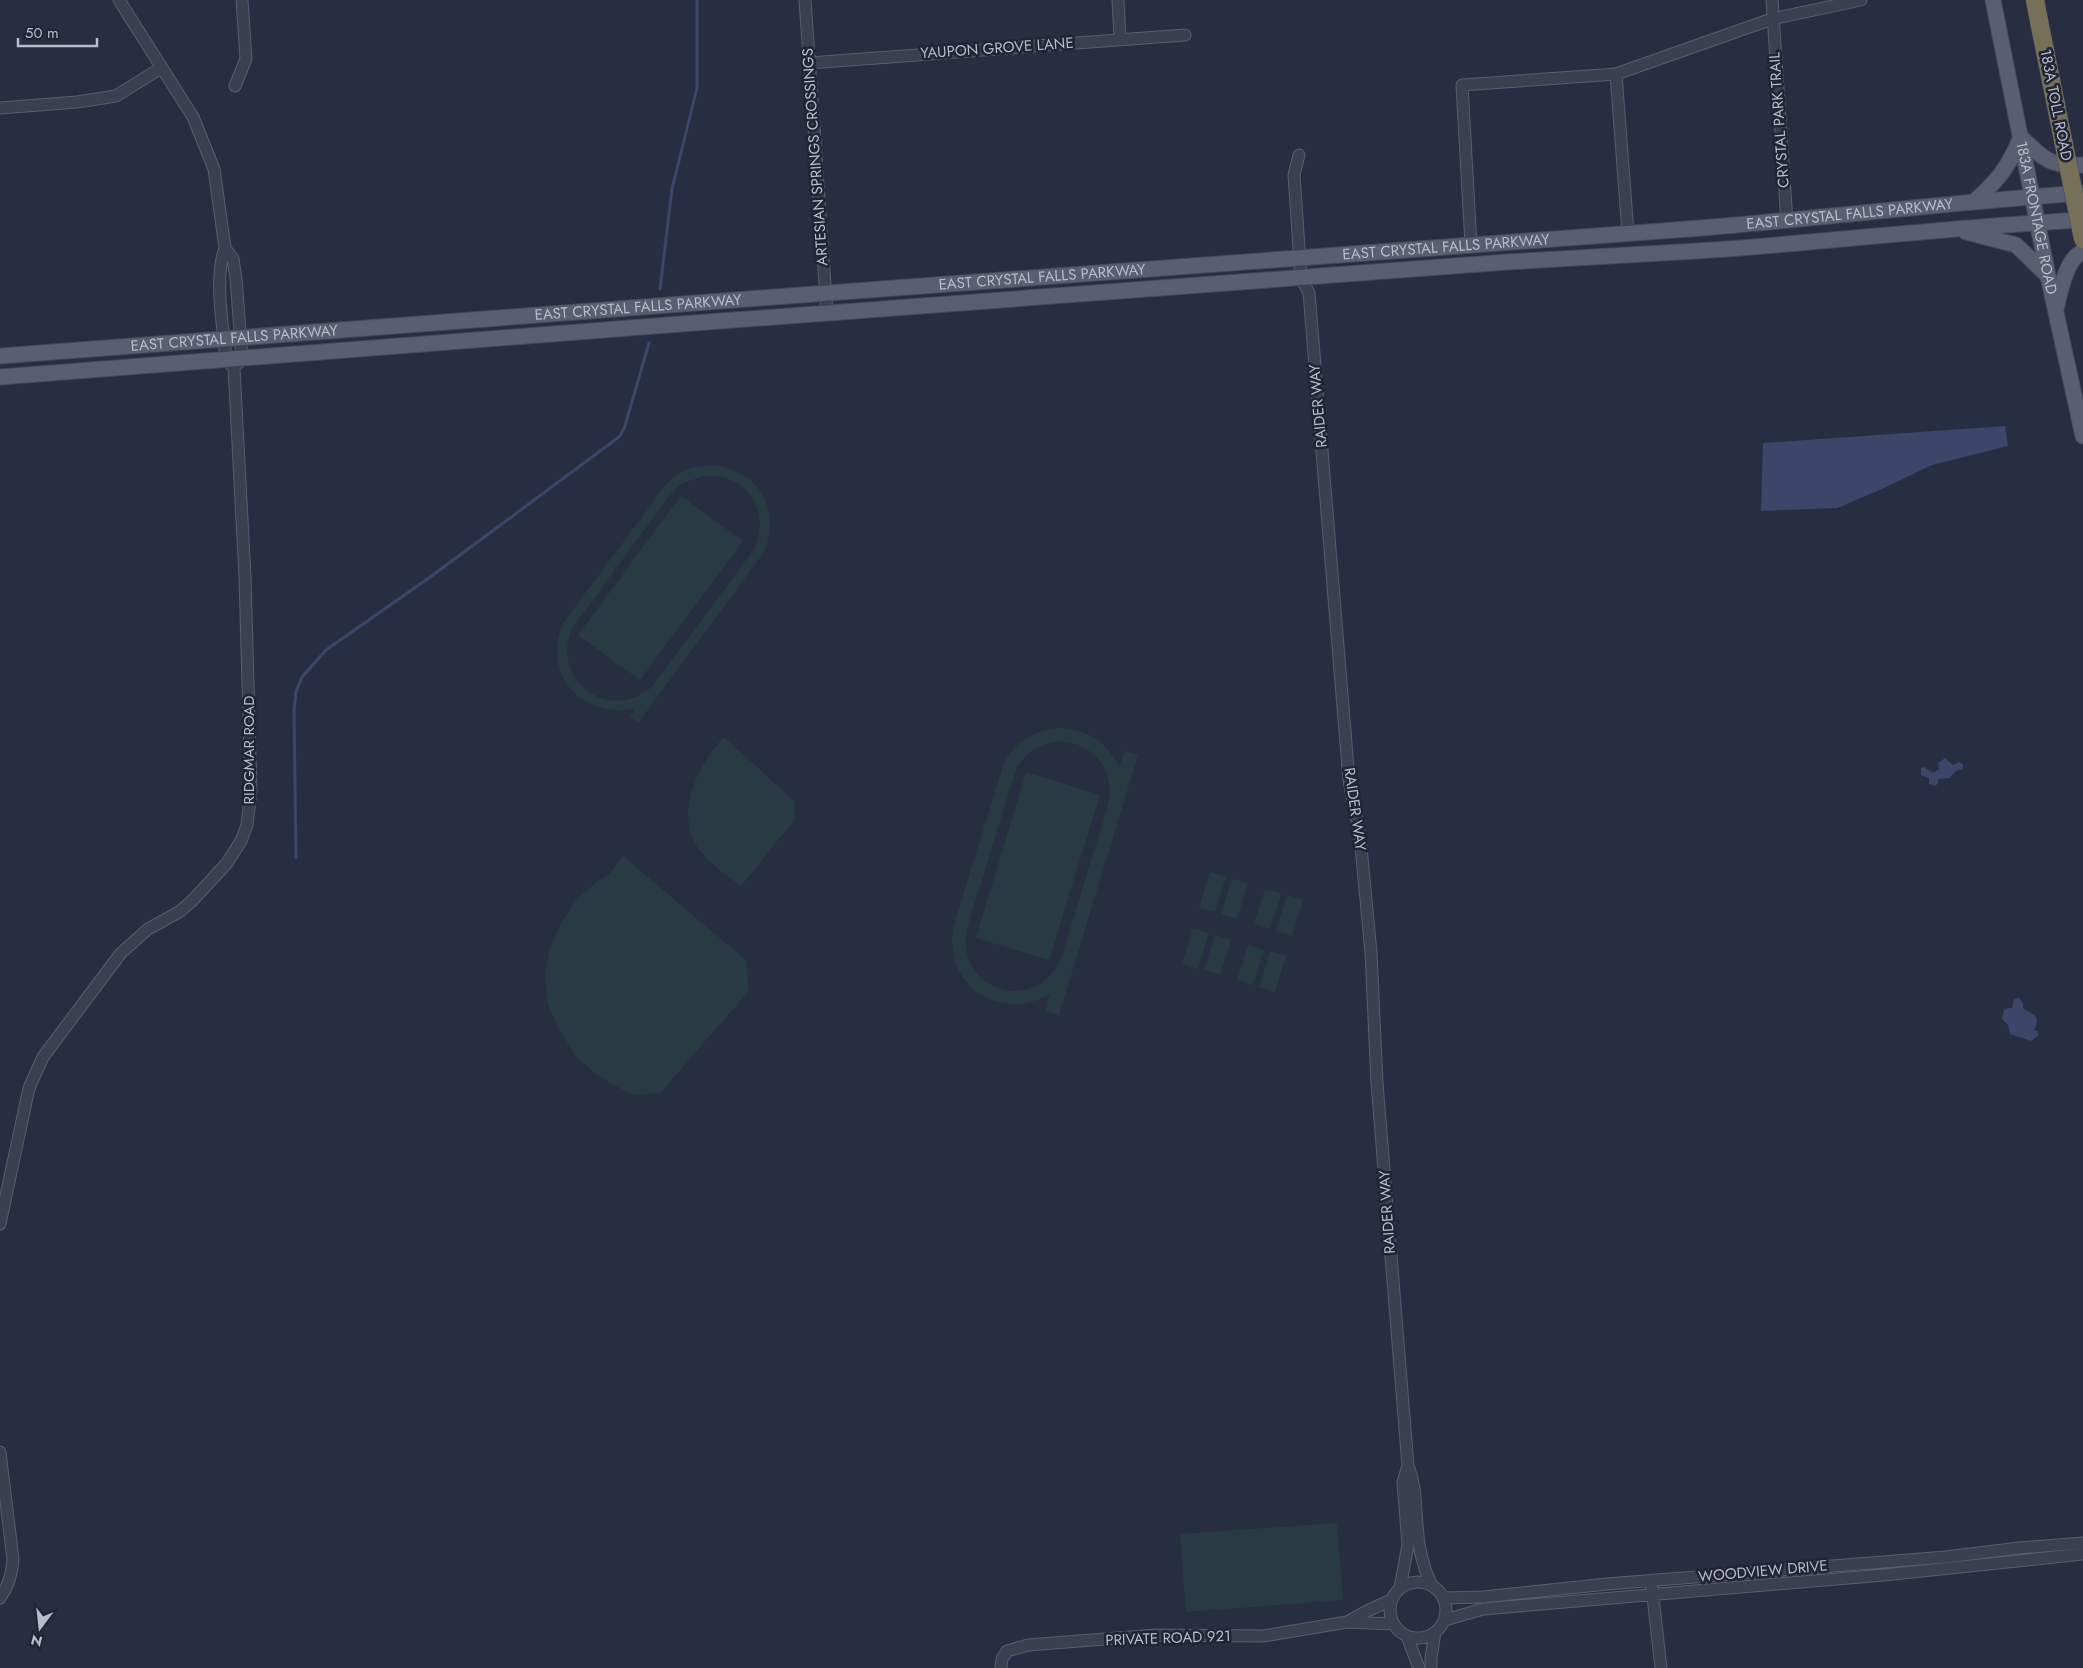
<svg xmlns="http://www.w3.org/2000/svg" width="2083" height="1668" viewBox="0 0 2083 1668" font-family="Jost,sans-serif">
	<rect width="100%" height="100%" fill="#272e41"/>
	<path fill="#293b42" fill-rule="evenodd" d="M 711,465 C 758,469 782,509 764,552 L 638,723 L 630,717 L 636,708 C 583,720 541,676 563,623 L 668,482 C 681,471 694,466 711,465 ZM 703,476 C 746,472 771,509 755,548 L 652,687 C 608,724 550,680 572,628 L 670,495 L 681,484 Z
		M 681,496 L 743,541 L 640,680 L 578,635 Z
		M 1059,728 C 1087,729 1107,742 1119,767 L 1125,751 L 1138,755 L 1059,1015 L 1046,1011 L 1050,994 C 998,1024 941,983 954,924 L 1004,763 C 1016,741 1034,730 1059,728 ZM 1060,741 C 1094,743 1116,771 1108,805 L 1062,956 C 1038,1017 954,992 967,928 L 1016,769 C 1026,752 1040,743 1060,741 Z
		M 724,737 L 795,802 L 795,819 L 741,886 C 726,875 710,864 698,848 C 674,813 698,764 724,737 Z
		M 1026,772 L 1100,795 L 1049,960 L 976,938 Z
		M 623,856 L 747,961 L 748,992 L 660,1093 L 632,1095 L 599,1076 L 577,1058 L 559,1029 L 548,1004 L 545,975 L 550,948 L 561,923 L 577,899 L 594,884 L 609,874 Z
		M 1210,872 L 1226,877 L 1215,912 L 1199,908 Z
		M 1232,879 L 1248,883 L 1237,919 L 1221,914 Z
		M 1265,889 L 1281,894 L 1270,929 L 1254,924 Z
		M 1287,895 L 1303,900 L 1292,936 L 1276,931 Z
		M 1193,928 L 1209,933 L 1198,969 L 1182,964 Z
		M 1215,935 L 1231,940 L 1220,975 L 1204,970 Z
		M 1248,945 L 1264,950 L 1253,985 L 1237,980 Z
		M 1270,951 L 1286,956 L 1275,992 L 1259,987 Z
		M 1337,1523 L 1343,1600 L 1186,1612 L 1180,1534 Z"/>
	<path fill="#3b4668" d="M 2005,426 L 2008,446 L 1932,465 L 1882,489 L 1837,508 L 1761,511 L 1763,443 Z
		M 1945,758 L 1953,765 L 1959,762 L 1963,764 L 1963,769 L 1956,771 L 1950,778 L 1939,779 L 1936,786 L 1929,784 L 1929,778 L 1921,775 L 1921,768 L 1924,767 L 1933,773 L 1939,769 L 1938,763 Z
		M 2019,998 L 2023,1003 L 2023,1008 C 2032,1016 2042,1013 2034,1030 L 2037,1031 L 2039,1035 L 2031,1041 L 2010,1034 L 2008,1025 L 2002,1019 L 2004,1010 L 2008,1008 L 2012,1008 L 2014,999 Z"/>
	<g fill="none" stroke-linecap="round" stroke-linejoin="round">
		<path stroke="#3b4668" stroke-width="3" d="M 660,289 L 672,189 L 697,88 L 697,0
			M 296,858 L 294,711 L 296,692 L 302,677 L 326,650 L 433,575 L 619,437 L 624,429 L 649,343"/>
		<g stroke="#595e6e" stroke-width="13">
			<path id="minor" d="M 119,0 L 193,117 L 214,169 L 225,248
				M 805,0 L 827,313
				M 1118,0 L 1120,39
				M 1772,0 L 1787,222
				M 809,63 L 1185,35
				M 1616,74 L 1628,233
				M 235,86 L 246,59 L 242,0
				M 0,108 L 77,102 L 116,96 L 161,68
				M 1299,155 L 1294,175 L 1301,278 L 1309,293 L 1349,780 L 1360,836 L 1371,953 L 1377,1083 L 1408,1466 C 1416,1485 1415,1503 1417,1524 C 1418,1545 1422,1565 1431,1584
				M 1471,245 L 1462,85 L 1616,74 L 1772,19 L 1861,0
				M 225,248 L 233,259 L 236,278 L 242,358 L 234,368 L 226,359 C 223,327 214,277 225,248 Z
				M 0,1224 L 29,1088 L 43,1057 L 121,953 L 148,929 L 179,912 L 192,901 L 227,863 L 241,841 L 247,825 L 251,791 L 245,577 L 234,368
				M 0,1452 L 13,1559 C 12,1574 9,1586 0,1598
				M1390 1610a28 28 0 1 1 56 0a28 28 0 1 1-56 0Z
				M 1400,1588 L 1408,1545 L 1403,1482 L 1408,1466
				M 1652,1588 L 1661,1668
				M 1443,1598 L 1483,1597 L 1607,1584 L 1946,1557 L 2019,1548 L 2083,1543
				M 1445,1620 L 1483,1609 L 1884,1575 L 2083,1554
				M 1347,1622 L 1367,1611 L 1391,1600
				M 1407,1636 L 1419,1668
				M 1001,1668 L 1002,1659 L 1007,1651 L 1028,1645 L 1156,1635 L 1263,1636 L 1347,1622 L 1393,1624
				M 1431,1668 L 1431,1658 L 1435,1632"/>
		</g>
		<g stroke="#45495a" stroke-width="17">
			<g id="major">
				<path id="s1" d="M 1993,0 L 2048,276 L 2083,436"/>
				<path d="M 2021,137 C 2043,159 2051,167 2083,165"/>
				<path d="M 1975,201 C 1999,179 2008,168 2021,137"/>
				<path d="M 1966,232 L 2016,245 L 2048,276"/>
				<path d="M 2056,309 C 2060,293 2066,257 2083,252"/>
				<path id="s2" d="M 0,356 C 558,313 1117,271 1675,230 C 1811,220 1947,202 2083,193"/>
				<path d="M 0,377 C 502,338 1005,298 1507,262 C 1581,257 1654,254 1727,249 C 1846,240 1964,226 2083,220"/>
			</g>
		</g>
		<g stroke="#464b5b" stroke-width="19">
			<path id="highway" d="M 2035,0 L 2039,21"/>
		</g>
		<use href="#minor" stroke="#3b4051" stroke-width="11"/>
		<use href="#major" stroke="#595f71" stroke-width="15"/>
		<use href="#highway" stroke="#777058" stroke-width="18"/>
		<g stroke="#464b5b" stroke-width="19" stroke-linecap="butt">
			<path id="highway-bridge" d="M 2039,21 L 2083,239"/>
		</g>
		<use href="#highway-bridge" stroke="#777058" stroke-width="18"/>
	</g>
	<g text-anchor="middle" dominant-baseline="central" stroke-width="5" stroke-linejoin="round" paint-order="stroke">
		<g font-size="15" fill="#b8bccb" stroke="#202536">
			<text transform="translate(997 48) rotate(-4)">YAUPON GROVE LANE</text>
			<text transform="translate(2056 105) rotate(79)">183A TOLL ROAD</text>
			<text transform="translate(1779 120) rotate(-94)">CRYSTAL PARK TRAIL</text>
			<text transform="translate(815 157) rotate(-94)">ARTESIAN SPRINGS CROSSINGS</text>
			<text stroke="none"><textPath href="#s2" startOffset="1855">EAST CRYSTAL FALLS PARKWAY</textPath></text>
			<text stroke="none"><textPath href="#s1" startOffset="222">183A FRONTAGE ROAD</textPath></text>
			<text stroke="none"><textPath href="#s2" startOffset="1450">EAST CRYSTAL FALLS PARKWAY</textPath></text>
			<text stroke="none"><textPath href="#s2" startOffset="1045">EAST CRYSTAL FALLS PARKWAY</textPath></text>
			<text stroke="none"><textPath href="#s2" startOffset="640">EAST CRYSTAL FALLS PARKWAY</textPath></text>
			<text stroke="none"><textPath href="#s2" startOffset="235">EAST CRYSTAL FALLS PARKWAY</textPath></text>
			<text transform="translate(1318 406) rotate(-95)">RAIDER WAY</text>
			<text transform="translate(249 750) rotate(-90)">RIDGMAR ROAD</text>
			<text transform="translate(1355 809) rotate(82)">RAIDER WAY</text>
			<text transform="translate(1387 1212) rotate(-94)">RAIDER WAY</text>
			<text transform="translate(1763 1571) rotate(-5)">WOODVIEW DRIVE</text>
			<text transform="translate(1168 1638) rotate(-2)">PRIVATE ROAD 921</text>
		</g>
	</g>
	<g transform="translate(40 1628) rotate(195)" stroke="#202536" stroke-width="4" paint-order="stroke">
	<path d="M0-4L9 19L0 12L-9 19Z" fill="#b8bccb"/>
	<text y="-8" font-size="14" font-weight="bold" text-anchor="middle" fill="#b8bccb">N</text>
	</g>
	<path d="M18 38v8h79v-8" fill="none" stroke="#b8bccb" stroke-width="2.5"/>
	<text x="25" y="38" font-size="15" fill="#b8bccb" stroke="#202536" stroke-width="4" paint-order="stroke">50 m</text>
</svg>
